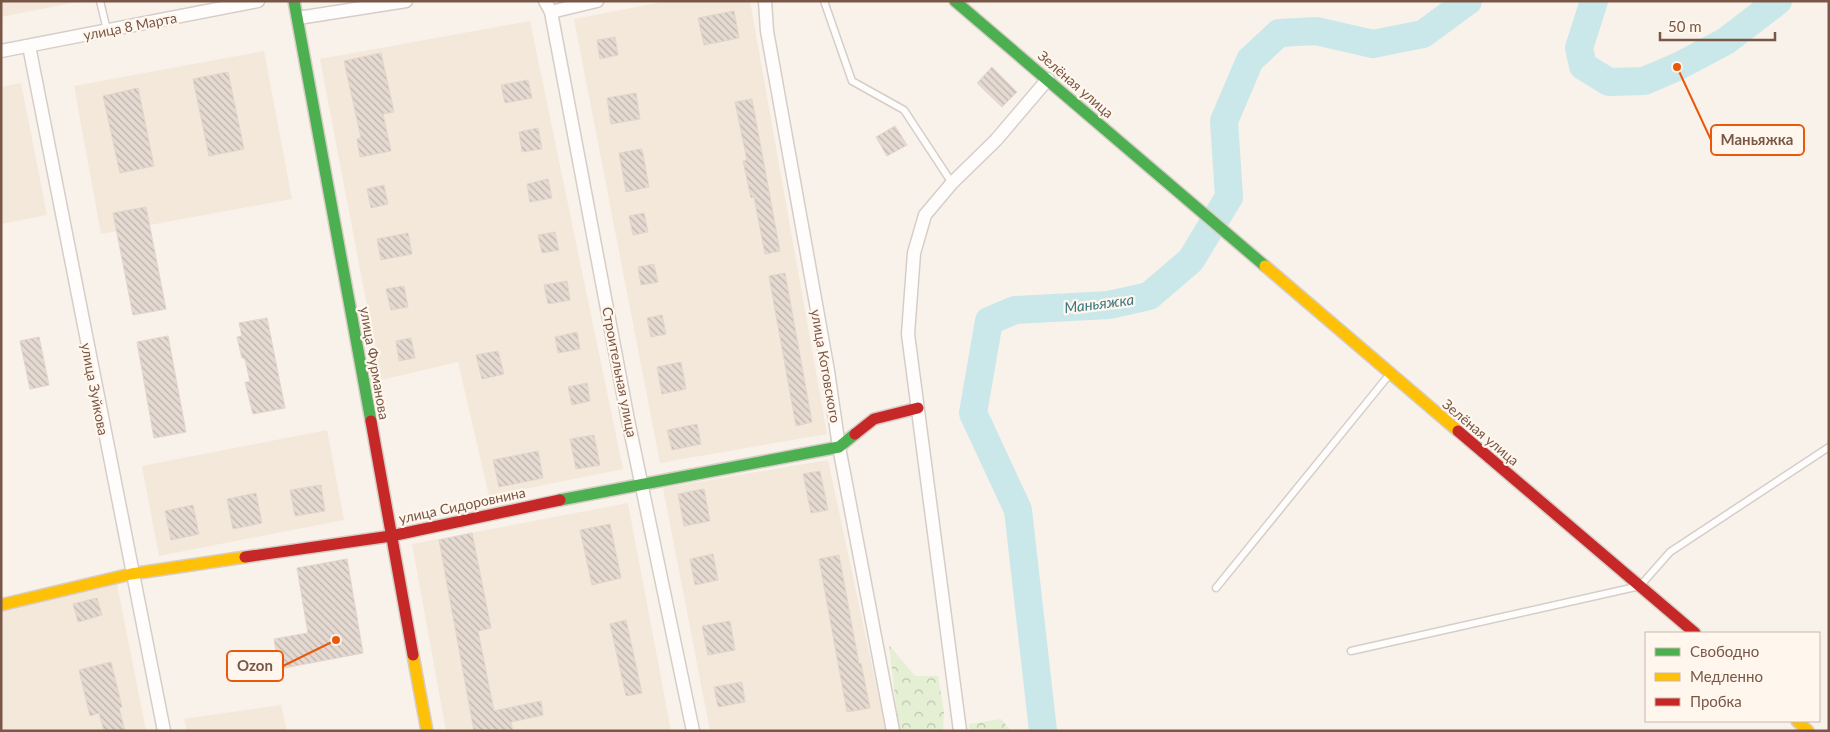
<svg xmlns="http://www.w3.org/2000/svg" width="1830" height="732" viewBox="0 0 1830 732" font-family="Lato,sans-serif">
	<defs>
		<pattern id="forest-crowns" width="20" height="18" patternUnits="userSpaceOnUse" patternTransform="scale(1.25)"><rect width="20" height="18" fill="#e5efd4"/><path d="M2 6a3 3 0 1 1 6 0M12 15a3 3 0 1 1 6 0" fill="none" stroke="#bec4ae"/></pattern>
		<pattern id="building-back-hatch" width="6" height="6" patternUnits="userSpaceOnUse" patternTransform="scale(1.25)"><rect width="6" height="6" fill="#e5dad2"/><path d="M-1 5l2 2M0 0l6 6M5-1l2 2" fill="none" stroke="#beb4ac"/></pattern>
	</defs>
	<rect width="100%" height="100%" fill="#f8f2eb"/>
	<path fill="#f4e8da" d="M 1,1 L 83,1 L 1,17 Z
		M 668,1 L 750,1 L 827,434 L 660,463 L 574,19 Z
		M 530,21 L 623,469 L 489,496 L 458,362 L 381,380 L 320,59 Z
		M 264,51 L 292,199 L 101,234 L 74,86 Z
		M 21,83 L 47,215 L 1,224 L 1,87 Z
		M 327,430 L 344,520 L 159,556 L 142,466 Z
		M 828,460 L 886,731 L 710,731 L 663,488 Z
		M 628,503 L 671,731 L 446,731 L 412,544 Z
		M 117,584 L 146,731 L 1,731 L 1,612 Z
		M 281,705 L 287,731 L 187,731 L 184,719 Z"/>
	<path fill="url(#forest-crowns)" d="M 889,645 L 915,676 L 938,676 L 944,712 L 943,731 L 899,731 Z
		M 1001,719 L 1011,731 L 970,731 L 969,724 Z"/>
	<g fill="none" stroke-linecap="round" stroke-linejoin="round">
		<path stroke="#cae8ea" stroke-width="28" d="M 1594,1 L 1579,48 L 1583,66 L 1609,82 L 1644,81 L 1677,67 L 1726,41 L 1778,1
			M 1043,731 L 1018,510 L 973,413 L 989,321 L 1015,310 L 1109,305 L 1149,296 L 1191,260 L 1229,197 L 1224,121 L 1250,60 L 1279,33 L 1316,31 L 1373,44 L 1423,34 L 1468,1"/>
	</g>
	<path fill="url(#building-back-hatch)" stroke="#e2d5cc" d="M 734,11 L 739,38 L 704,45 L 698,18 Z
		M 615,37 L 618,55 L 600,59 L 597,40 Z
		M 381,53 L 394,112 L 383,114 L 391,151 L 360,157 L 357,139 L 361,138 L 344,61 Z
		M 992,67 L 1017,92 L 1002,107 L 977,83 Z
		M 228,72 L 244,149 L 209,156 L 193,79 Z
		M 528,80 L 532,98 L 505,103 L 501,85 Z
		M 138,88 L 154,166 L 120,173 L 103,96 Z
		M 636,93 L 640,119 L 611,124 L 607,98 Z
		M 752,99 L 780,251 L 765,254 L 754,197 L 751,198 L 743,161 L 747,160 L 735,102 Z
		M 895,126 L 907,145 L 887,156 L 876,137 Z
		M 538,128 L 542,149 L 522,152 L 519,132 Z
		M 642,149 L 649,187 L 626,192 L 619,153 Z
		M 548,179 L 552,198 L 530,202 L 527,184 Z
		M 384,185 L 388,204 L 371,208 L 367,189 Z
		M 146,207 L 166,309 L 133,315 L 113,213 Z
		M 644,213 L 648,232 L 633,235 L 629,216 Z
		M 555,232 L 559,250 L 542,253 L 538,235 Z
		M 408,233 L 412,254 L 381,260 L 377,239 Z
		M 654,264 L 658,282 L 641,285 L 638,267 Z
		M 785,273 L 812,422 L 796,426 L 769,276 Z
		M 567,281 L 570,300 L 548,304 L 544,285 Z
		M 404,286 L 408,307 L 391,310 L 386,289 Z
		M 662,315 L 666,334 L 651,337 L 647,318 Z
		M 267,318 L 285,408 L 253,414 L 245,382 L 250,382 L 245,359 L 242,358 L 237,337 L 242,336 L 239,323 Z
		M 577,332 L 580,349 L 558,353 L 555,337 Z
		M 168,336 L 186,432 L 154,438 L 137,342 Z
		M 39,337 L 49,385 L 30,389 L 20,341 Z
		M 411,338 L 415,358 L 399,361 L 396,341 Z
		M 498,351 L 504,374 L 482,379 L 476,355 Z
		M 681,362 L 686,389 L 662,394 L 657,367 Z
		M 587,383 L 590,401 L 572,405 L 568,387 Z
		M 697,424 L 701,444 L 672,450 L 667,430 Z
		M 594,435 L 600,465 L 576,469 L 570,439 Z
		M 538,451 L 543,478 L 499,487 L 493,460 Z
		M 820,471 L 828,510 L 811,513 L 803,474 Z
		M 321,485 L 325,511 L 295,516 L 290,490 Z
		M 704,489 L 710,521 L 684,526 L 678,494 Z
		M 256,493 L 262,523 L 233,529 L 227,499 Z
		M 193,505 L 199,534 L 171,540 L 165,511 Z
		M 610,524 L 621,578 L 592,585 L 580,530 Z
		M 472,533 L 491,628 L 478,631 L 494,711 L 541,701 L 543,715 L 511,722 L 513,731 L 474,731 L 439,540 Z
		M 713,554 L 718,580 L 695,585 L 690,559 Z
		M 839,555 L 859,664 L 861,663 L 870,708 L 847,712 L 819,559 Z
		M 347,559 L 363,653 L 279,669 L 274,639 L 308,633 L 297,568 Z
		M 97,598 L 102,615 L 78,622 L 73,604 Z
		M 626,620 L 642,693 L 626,696 L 610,624 Z
		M 730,621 L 735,650 L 708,655 L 702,626 Z
		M 111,662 L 122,707 L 119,708 L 125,731 L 104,731 L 99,713 L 90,716 L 79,670 Z
		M 742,682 L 745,702 L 718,707 L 714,687 Z"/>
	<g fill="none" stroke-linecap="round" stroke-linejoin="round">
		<g stroke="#d6cdc8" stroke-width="9">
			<path id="lane" d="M 100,1 L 107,30
				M 824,1 L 852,81 L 904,110 L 952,183
				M 1216,588 L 1389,375
				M 1351,651 L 1640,586 L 1670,552 L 1829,447"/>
		</g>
		<g stroke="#d6cdc8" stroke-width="15">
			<path id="street" d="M 545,1 L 551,12 L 628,420 L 693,731
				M 765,1 L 767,31 L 828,371 L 839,447 L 893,731
				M 551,12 L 597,1
				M 298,18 L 406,1
				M 29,46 L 164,731
				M 1,51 L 258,1
				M 960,731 L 908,334 L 914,253 L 925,215 L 952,183 L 996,140 L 1048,79"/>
		</g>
		<g stroke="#d7cdc7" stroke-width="14">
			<path id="fast" d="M 294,1 L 371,421
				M 955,1 L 1265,266
				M 560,500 L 839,447 L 855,434"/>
		</g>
		<g stroke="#d7cdc7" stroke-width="14">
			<path id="slow" d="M 1265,266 L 1458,431
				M 1,605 L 131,574 L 245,557
				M 413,655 L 427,731
				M 1797,721 L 1808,731"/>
		</g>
		<g stroke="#d7cdc7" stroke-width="14">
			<path id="jam" d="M 371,421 L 413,655
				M 1458,431 L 1695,633
				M 855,434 L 874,419 L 918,408
				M 245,557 L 391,536 L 560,500"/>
		</g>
		<use href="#lane" stroke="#fefdfc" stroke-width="6"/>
		<use href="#street" stroke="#fefdfc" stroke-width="12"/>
		<use href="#fast" stroke="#4caf50" stroke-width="11"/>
		<use href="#slow" stroke="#ffc107" stroke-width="11"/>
		<use href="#jam" stroke="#c62828" stroke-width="11"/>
	</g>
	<g text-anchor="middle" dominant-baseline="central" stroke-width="4.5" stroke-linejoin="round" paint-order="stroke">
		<g font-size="14" fill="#795747" stroke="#fff7ed">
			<text transform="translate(130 26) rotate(-11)">улица 8 Марта</text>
			<text transform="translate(1076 84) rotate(41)">Зелёная улица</text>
			<text transform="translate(375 363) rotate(80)">улица Фурманова</text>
			<text transform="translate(826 366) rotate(80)">улица Котовского</text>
			<text transform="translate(620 372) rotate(79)">Строительная улица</text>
			<text transform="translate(95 389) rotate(79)">улица Зуйкова</text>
			<text transform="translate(1481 432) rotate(40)">Зелёная улица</text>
			<text transform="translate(462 505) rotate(-12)">улица Сидоровнина</text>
		</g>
		<g font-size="15" font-style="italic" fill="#3a7780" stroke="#fff7ed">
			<text transform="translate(1099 303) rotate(-7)">Маньяжка</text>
		</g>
	</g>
	<path fill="none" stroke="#e8590c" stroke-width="2" d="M1677 67L1711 140M336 640L283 666"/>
	<g fill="#e8590c" stroke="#fff7ed" stroke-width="2">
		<circle cx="1677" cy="67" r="5"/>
		<circle cx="336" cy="640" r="5"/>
	</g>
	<g fill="#fff7ed" stroke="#e8590c" stroke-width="2">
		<rect x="1711" y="125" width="93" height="30" rx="5"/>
		<rect x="227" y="651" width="56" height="30" rx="5"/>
	</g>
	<g font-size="15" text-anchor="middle" font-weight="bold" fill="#795747">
		<text x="1757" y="145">Маньяжка</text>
		<text x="255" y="671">Ozon</text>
	</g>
	<rect width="1830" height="732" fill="none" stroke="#795747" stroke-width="5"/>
	<rect x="1645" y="632" width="175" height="90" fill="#fff7ed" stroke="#c9b7ab"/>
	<rect x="1655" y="648" width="25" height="8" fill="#4caf50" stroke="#c9b7ab"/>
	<text x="1690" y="657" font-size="15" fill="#795747">Свободно</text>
	<rect x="1655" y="673" width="25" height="8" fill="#ffc107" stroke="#c9b7ab"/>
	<text x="1690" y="682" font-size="15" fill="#795747">Медленно</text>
	<rect x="1655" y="698" width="25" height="8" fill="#c62828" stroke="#c9b7ab"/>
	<text x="1690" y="707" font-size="15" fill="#795747">Пробка</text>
	<path d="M1660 32v8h115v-8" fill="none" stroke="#795747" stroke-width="2.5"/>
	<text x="1668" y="32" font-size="15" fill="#795747" stroke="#fff7ed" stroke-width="4" paint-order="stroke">50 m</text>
</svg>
